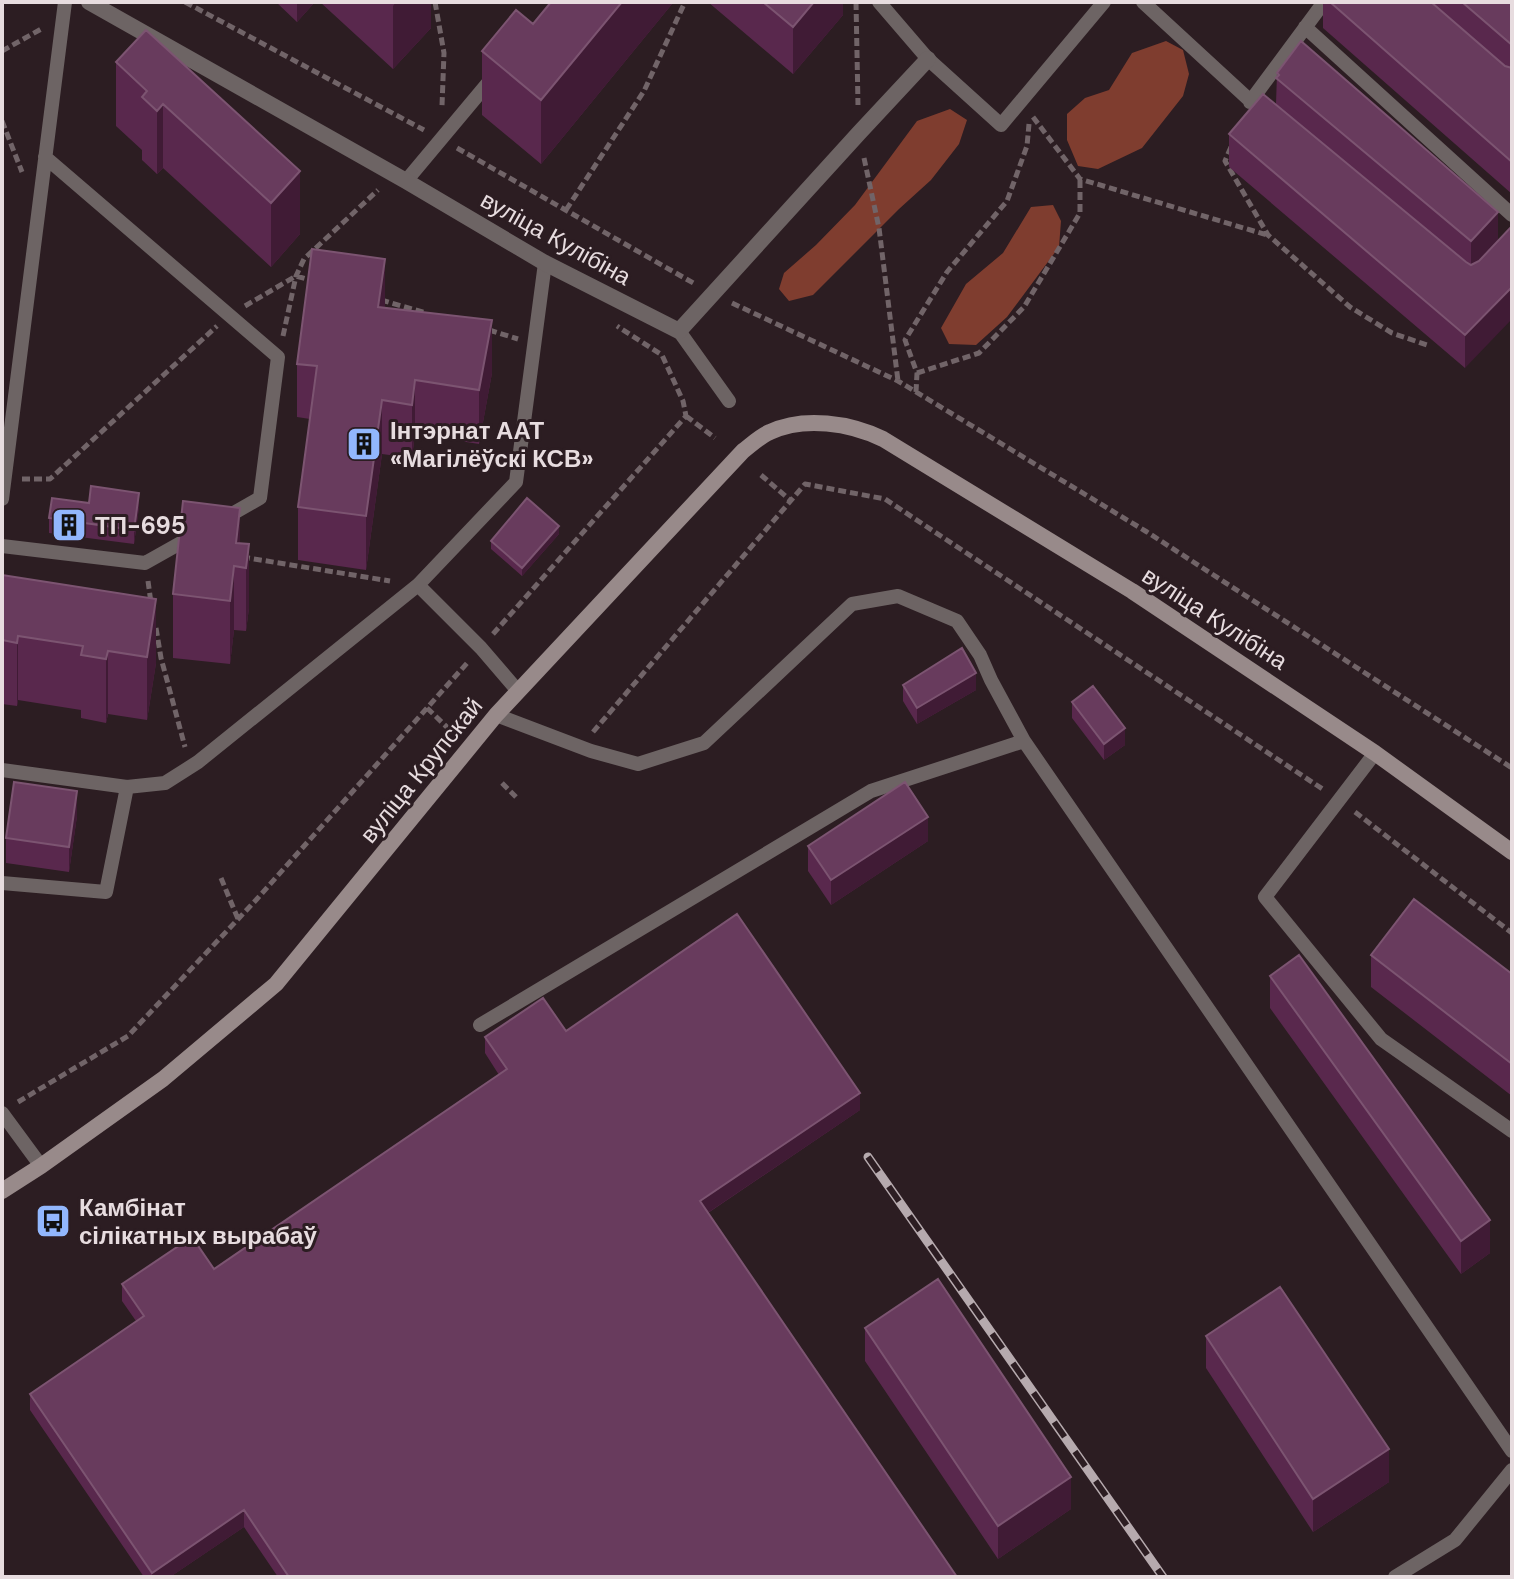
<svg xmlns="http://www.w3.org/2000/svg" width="1514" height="1579" viewBox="0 0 1514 1579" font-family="'DM Sans',sans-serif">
	<rect width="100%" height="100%" fill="#2c1d22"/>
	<path fill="#7f3d2f" d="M 1166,41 L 1183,50 L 1189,74 L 1183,96 L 1142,148 L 1098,169 L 1078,166 L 1067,140 L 1067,114 L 1085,98 L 1109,90 L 1132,53 Z
		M 950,109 L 967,120 L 959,144 L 931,180 L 899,209 L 813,295 L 789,301 L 779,289 L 784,273 L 816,245 L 855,205 L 917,121 Z
		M 1053,205 L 1061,221 L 1059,247 L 1007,317 L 976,345 L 949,344 L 941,328 L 966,284 L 1003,253 L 1031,207 Z"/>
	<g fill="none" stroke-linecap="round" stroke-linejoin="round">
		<path stroke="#716468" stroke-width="5" stroke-dasharray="8 4" stroke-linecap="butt" d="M 185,2 L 424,130
			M 435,2 L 444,53 L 442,106
			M 856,2 L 858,105
			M 2,51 L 43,28
			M 1033,117 L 1080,179 L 1267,235
			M 2,121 L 22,172
			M 1231,147 L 1225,161 L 1268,235 L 1350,307 L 1392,333 L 1427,345
			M 457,148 L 695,284
			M 864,158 L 879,228 L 898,381
			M 566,210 L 644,91 L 685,2
			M 381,300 L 426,313
			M 732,303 L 898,381 L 1147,532 L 1512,768
			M 245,306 L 296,276 L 314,281
			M 489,330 L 518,339
			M 283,336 L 296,276 L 304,259 L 378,190
			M 917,373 L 979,353 L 1024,307 L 1080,213 L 1080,179
			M 916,392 L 917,373 L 905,340 L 947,272 L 1007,201 L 1027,146 L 1029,124
			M 686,416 L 715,438
			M 761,475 L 790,500
			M 22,479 L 50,479 L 217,326
			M 242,557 L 390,581
			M 148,581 L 151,603
			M 156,628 L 161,658 L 185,747
			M 493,634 L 686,416 L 683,401 L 662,355 L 617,326
			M 427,708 L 452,732
			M 593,732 L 805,484 L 885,499 L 1324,790
			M 502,783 L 516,797
			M 1355,812 L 1512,933
			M 221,878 L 238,919
			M 18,1102 L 128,1036 L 256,900 L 468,662"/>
		<path stroke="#6d6464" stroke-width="14" d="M 879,2 L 928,59 L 1001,125 L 1104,2
			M 1143,2 L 1268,117
			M 1305,27 L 1512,215
			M 1250,102 L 1324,2
			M 45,157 L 278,357 L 260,498 L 225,518
			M 406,181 L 493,77
			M 679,331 L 729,401
			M 2,499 L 65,2
			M 2,546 L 145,563 L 193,536
			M 518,691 L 481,648 L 418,585 L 516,482 L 545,263
			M 1024,741 L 1512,1451
			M 1375,753 L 1265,897 L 1381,1039 L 1512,1131
			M 2,770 L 127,787 L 165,783 L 198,762 L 418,585
			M 2,883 L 106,892 L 127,787
			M 480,1025 L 871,791 L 1024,741 L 991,680 L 980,655 L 957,621 L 898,596 L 852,604 L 704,743 L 638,764 L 591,751 L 496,715
			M 2,1113 L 41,1166
			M 1395,1577 L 1455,1540 L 1512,1470"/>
		<path stroke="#6d6464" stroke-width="16" d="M 89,2 L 406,181 L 545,263 L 679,331 L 859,133 L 928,59"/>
		<path stroke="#988a8a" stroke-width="16" d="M 2,1191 L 41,1166 L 163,1079 L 276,984 L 496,715 L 743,451 C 751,445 760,436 770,432 C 804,416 850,423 883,439 L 1132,591 L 1375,753 L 1512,852"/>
		<g stroke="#b6aaae" stroke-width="9">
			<path id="rail" d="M 868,1157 L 1163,1577"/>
		</g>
		<use href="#rail" stroke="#2c1d22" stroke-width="6" stroke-dasharray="18" stroke-linecap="butt"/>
	</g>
	<path fill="#59284d" d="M 276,2 L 315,2 L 297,22 Z
		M 320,2 L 431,2 L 431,28 L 393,69 Z
		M 672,2 L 672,4 L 541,164 L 482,115 L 482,51 L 533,24 Z
		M 708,2 L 843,2 L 843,15 L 793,74 Z
		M 1323,2 L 1512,2 L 1512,194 L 1323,28 Z
		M 146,30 L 300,234 L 271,267 L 163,168 L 157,174 L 142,160 L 142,150 L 116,126 L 116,62 Z
		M 1277,73 L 1498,241 L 1465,368 L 1229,167 L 1229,134 L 1276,104 Z
		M 385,307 L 492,373 L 479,444 L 415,434 L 412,458 L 382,454 L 366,570 L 298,560 L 298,507 L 310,419 L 297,417 L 297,364 Z
		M 89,503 L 139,507 L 134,544 L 49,533 L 49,518 Z
		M 559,534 L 522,576 L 491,549 L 491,541 Z
		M 240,543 L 249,544 L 249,608 L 246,631 L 234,630 L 230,664 L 173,658 L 173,594 Z
		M 2,575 L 156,599 L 156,663 L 147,720 L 108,714 L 106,723 L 81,718 L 81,710 L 18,700 L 17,706 L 2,704 Z
		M 903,685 L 976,690 L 917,724 L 903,701 Z
		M 1072,702 L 1125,745 L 1104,760 L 1072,718 Z
		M 77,816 L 69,872 L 6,863 L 6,838 Z
		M 928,841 L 831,905 L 808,871 L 808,846 Z
		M 1371,955 L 1512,974 L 1512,1096 L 1371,987 Z
		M 1270,976 L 1490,1253 L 1461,1274 L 1270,1008 Z
		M 566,1031 L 860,1110 L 708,1213 L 957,1577 L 278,1577 L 244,1527 L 170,1577 L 144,1577 L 30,1410 L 30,1394 L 136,1321 L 122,1301 L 122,1284 L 214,1269 L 499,1075 L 485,1053 L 485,1037 Z
		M 865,1328 L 1071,1509 L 998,1559 L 865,1361 Z
		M 1206,1336 L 1389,1482 L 1313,1532 L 1206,1368 Z"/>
	<path fill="#401b35" d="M 297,2 L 315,2 L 297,22 Z
		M 396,2 L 431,2 L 431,28 L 393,69 L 393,6 Z
		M 622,2 L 672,2 L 672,4 L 541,164 L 541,100 Z
		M 814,2 L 843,2 L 843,15 L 793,74 L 793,27 Z
		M 163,104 L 163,168 L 157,174 L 157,111 Z
		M 300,171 L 300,234 L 271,267 L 271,203 Z
		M 1498,212 L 1498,244 L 1471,273 L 1471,241 Z
		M 385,259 L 385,312 L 378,307 Z
		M 1512,287 L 1512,319 L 1465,368 L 1465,335 Z
		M 492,320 L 492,373 L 479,444 L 479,390 Z
		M 415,380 L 415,434 L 412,458 L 412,405 Z
		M 382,400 L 382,454 L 366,570 L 366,516 Z
		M 139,493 L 139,507 L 134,544 L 134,530 Z
		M 240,508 L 240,567 L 236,543 Z
		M 559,526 L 559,534 L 522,576 L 522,568 Z
		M 249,544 L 249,608 L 246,631 L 246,568 Z
		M 234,566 L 234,630 L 230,664 L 230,601 Z
		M 156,599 L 156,663 L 147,720 L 147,657 Z
		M 18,636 L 18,700 L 17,706 L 17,643 Z
		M 108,651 L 108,714 L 106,723 L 106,659 Z
		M 976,673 L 976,690 L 917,724 L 917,708 Z
		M 1125,728 L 1125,745 L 1104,760 L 1104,744 Z
		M 77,791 L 77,816 L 69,872 L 69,847 Z
		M 928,817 L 928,841 L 831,905 L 831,880 Z
		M 860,1093 L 860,1110 L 700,1218 L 700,1201 Z
		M 1490,1220 L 1490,1253 L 1461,1274 L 1461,1241 Z
		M 1389,1449 L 1389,1482 L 1313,1532 L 1313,1499 Z
		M 1071,1477 L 1071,1509 L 998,1559 L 998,1526 Z
		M 244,1510 L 244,1527 L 170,1577 L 152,1577 L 152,1573 Z"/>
	<path fill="#683b5d" stroke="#7c5471" stroke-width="2" d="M 551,2 L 622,2 L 541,100 L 482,51 L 516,10 L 533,24 Z
		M 763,2 L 814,2 L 793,27 Z
		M 1330,2 L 1431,2 L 1505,66 L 1512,68 L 1512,162 Z
		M 1462,2 L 1512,2 L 1512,45 Z
		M 146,30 L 300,171 L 271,203 L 163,104 L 157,111 L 142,97 L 147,91 L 116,62 Z
		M 1301,41 L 1498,212 L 1471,241 L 1276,78 L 1279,75 L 1277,73 Z
		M 1263,94 L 1466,262 L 1471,265 L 1479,261 L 1512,226 L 1512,287 L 1465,335 L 1229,134 Z
		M 312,249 L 385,259 L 378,307 L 492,320 L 479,390 L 415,380 L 412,405 L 382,400 L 366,516 L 298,507 L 317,366 L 297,364 Z
		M 91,486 L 139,493 L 134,530 L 49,518 L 52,498 L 89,503 Z
		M 527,498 L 559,526 L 522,568 L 491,541 Z
		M 183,501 L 240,508 L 236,543 L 249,544 L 246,568 L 234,566 L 230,601 L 173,594 Z
		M 2,575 L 156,599 L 147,657 L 108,651 L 106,659 L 81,655 L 83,646 L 18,636 L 17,643 L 2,640 Z
		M 962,648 L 976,673 L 917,708 L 903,685 Z
		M 1093,686 L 1125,728 L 1104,744 L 1072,702 Z
		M 14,782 L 77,791 L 69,847 L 6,838 Z
		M 905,782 L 928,817 L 831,880 L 808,846 Z
		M 1414,899 L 1512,974 L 1512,1064 L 1371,955 Z
		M 737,914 L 860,1093 L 700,1201 L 957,1577 L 289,1577 L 244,1510 L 152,1573 L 30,1394 L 144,1316 L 122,1284 L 192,1237 L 214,1269 L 507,1069 L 485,1037 L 543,998 L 566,1031 Z
		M 1299,955 L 1490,1220 L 1461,1241 L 1270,976 Z
		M 938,1279 L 1071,1477 L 998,1526 L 865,1328 Z
		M 1280,1287 L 1389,1449 L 1313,1499 L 1206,1336 Z"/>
	<defs>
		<g id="building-square" transform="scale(1.8)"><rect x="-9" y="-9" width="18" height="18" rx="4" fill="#92b7fd" stroke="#2c1d22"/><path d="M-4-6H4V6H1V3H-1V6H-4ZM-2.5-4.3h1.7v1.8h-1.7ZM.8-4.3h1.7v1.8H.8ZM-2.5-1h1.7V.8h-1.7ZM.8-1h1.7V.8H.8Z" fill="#111"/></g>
		<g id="bus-square" transform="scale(1.8)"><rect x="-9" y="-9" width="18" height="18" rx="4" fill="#92b7fd" stroke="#2c1d22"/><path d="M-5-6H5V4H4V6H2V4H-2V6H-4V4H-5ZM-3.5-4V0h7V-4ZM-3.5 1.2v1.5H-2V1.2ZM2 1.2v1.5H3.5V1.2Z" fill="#111"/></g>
	</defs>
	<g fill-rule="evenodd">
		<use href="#building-square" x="364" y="444"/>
		<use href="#building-square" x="69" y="525"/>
		<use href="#bus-square" x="53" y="1221"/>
	</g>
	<g text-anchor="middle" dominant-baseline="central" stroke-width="6" stroke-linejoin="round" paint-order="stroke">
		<g font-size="24" fill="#e7dcdf" stroke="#2c1d22">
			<text transform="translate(556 238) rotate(29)">вуліца Кулібіна</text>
			<text transform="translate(1215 618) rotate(33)">вуліца Кулібіна</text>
			<text transform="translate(421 770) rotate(-51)">вуліца Крупскай</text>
		</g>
		<g font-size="24" font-weight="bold" fill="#e7dcdf" stroke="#2c1d22" text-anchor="start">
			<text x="390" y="430">Інтэрнат ААТ<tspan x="390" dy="28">«Магілёўскі КСВ»</tspan></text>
			<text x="95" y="525">ТП-695</text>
			<text x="79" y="1207">Камбінат<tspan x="79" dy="28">сілікатных вырабаў</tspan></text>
		</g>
	</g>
	<rect width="1514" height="1579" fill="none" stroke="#e7dcdf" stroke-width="8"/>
</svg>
